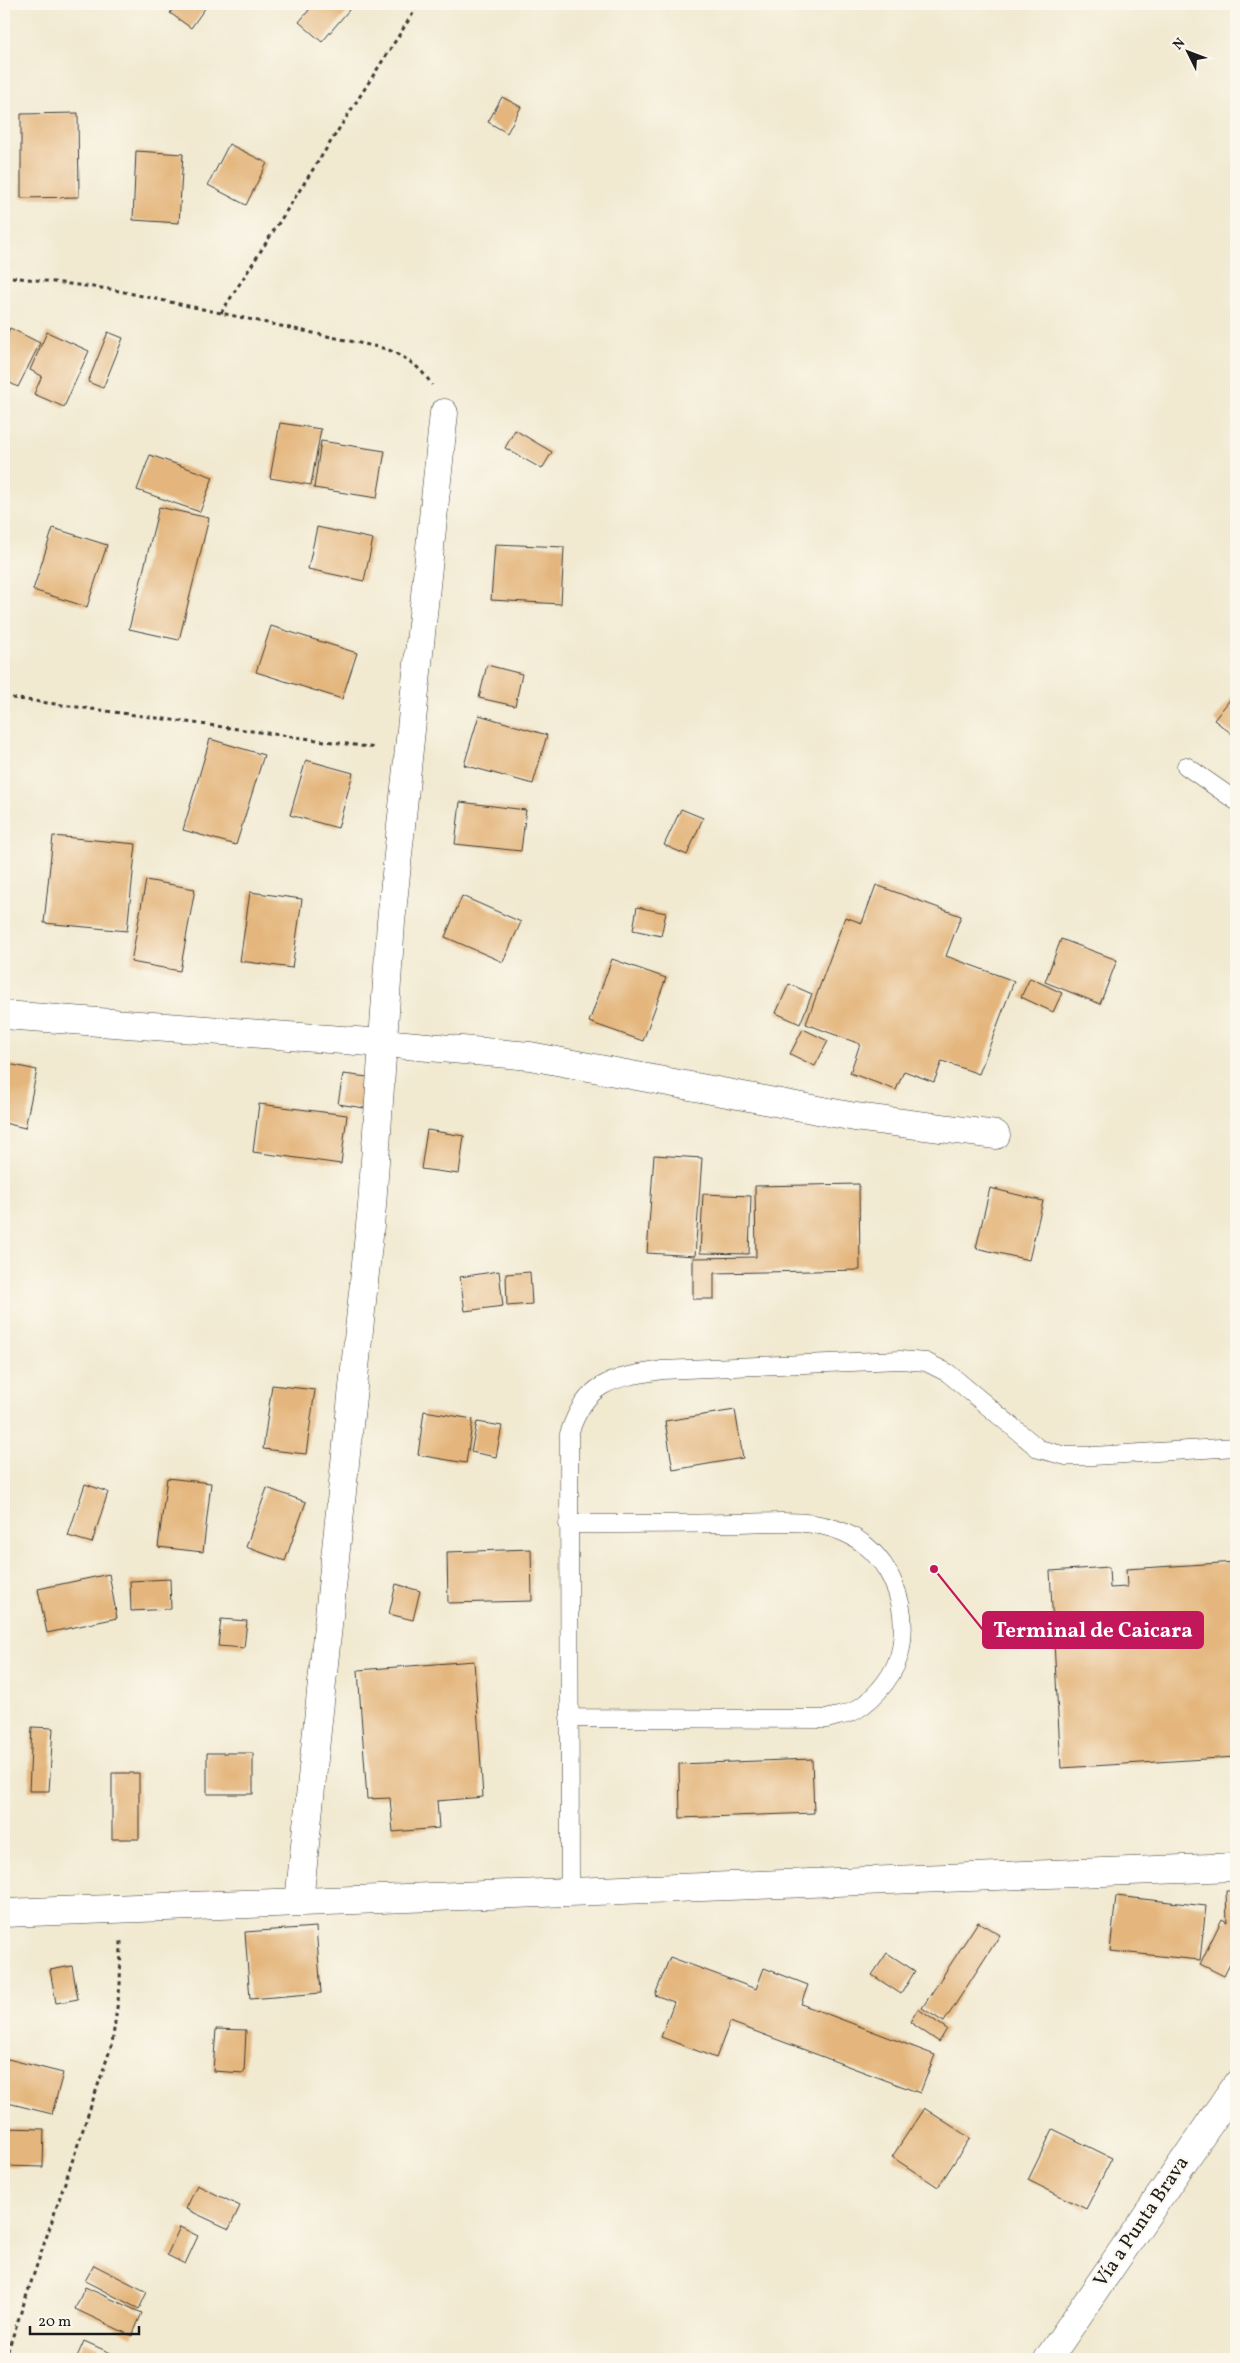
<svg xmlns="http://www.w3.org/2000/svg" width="1240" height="2363" viewBox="0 0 1240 2363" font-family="Vollkorn,serif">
	<rect width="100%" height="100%" fill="#fbf7ec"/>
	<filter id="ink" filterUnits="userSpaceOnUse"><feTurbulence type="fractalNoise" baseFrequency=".02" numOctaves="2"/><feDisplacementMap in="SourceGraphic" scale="10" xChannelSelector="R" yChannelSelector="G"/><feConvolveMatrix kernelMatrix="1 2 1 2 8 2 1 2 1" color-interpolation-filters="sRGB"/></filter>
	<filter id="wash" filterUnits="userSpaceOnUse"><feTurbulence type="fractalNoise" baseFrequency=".0096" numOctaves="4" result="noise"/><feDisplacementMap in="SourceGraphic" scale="20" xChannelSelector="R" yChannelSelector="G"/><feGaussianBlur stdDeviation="1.12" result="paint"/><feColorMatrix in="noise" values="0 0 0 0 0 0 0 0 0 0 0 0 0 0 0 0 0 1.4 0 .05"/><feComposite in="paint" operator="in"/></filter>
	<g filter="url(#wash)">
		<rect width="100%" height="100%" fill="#f1e9d0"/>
		<g id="blocks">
			<path fill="#e4b67d" d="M 177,4 L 208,4 L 191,28 L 170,13 Z
				M 314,4 L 354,4 L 322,42 L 299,22 Z
				M 502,97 L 521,107 L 507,133 L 488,122 Z
				M 78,113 L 79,197 L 21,198 L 21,114 Z
				M 229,144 L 267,163 L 246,205 L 208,185 Z
				M 136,151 L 183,154 L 179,223 L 133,220 Z
				M 10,328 L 40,343 L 18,387 L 4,380 L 4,340 Z
				M 47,332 L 89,351 L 64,407 L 34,394 L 42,376 L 30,370 Z
				M 108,332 L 123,338 L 103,388 L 88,382 Z
				M 280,423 L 321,429 L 311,485 L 270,478 Z
				M 515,430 L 552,452 L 542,469 L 505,448 Z
				M 321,441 L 385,451 L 377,498 L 314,488 Z
				M 150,455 L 213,477 L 200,512 L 137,490 Z
				M 159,507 L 209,518 L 179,640 L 129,629 Z
				M 317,527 L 373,539 L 364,581 L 308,569 Z
				M 53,528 L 107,545 L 87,607 L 33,590 Z
				M 495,544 L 564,547 L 561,604 L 491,600 Z
				M 271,626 L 357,653 L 342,699 L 256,672 Z
				M 487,665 L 522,674 L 515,706 L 479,698 Z
				M 1236,692 L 1236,737 L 1214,720 Z
				M 479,715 L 547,735 L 533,784 L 464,765 Z
				M 210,739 L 264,755 L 236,845 L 183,830 Z
				M 306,760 L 353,773 L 338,828 L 290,815 Z
				M 460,802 L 526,810 L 521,851 L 455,844 Z
				M 681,809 L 703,818 L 687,855 L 664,845 Z
				M 53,836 L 136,844 L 127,931 L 44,923 Z
				M 146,880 L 195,889 L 180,971 L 131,962 Z
				M 876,885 L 961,916 L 946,956 L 1014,981 L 979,1074 L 942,1061 L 934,1082 L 904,1071 L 896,1090 L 850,1073 L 860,1044 L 806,1024 L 845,917 L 862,923 Z
				M 250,892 L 302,899 L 292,968 L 240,961 Z
				M 462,896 L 521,922 L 503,962 L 445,937 Z
				M 637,907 L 666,913 L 661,936 L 633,930 Z
				M 1061,939 L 1117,960 L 1100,1004 L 1045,982 Z
				M 612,959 L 666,978 L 643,1041 L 589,1022 Z
				M 1030,978 L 1062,993 L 1053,1012 L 1021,997 Z
				M 789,984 L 812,994 L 800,1024 L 776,1013 Z
				M 803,1029 L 828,1041 L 815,1066 L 790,1054 Z
				M 4,1063 L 37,1070 L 25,1128 L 4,1123 Z
				M 343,1074 L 376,1078 L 371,1109 L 338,1104 Z
				M 259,1104 L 347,1115 L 341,1164 L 253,1152 Z
				M 427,1130 L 464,1136 L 459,1174 L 421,1169 Z
				M 654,1155 L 702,1158 L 695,1256 L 647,1253 Z
				M 859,1184 L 860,1270 L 714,1273 L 714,1299 L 693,1299 L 693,1258 L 756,1257 L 755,1186 Z
				M 990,1188 L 1043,1201 L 1029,1260 L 976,1248 Z
				M 703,1194 L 751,1196 L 749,1254 L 700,1253 Z
				M 499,1271 L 503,1306 L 465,1311 L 460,1277 Z
				M 530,1272 L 532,1304 L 507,1306 L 506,1274 Z
				M 272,1385 L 315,1390 L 306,1454 L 263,1449 Z
				M 735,1410 L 743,1458 L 673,1470 L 665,1421 Z
				M 424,1411 L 473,1419 L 466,1463 L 418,1455 Z
				M 477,1422 L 502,1426 L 496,1457 L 471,1452 Z
				M 167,1478 L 211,1483 L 203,1552 L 158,1547 Z
				M 85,1484 L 108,1492 L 92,1543 L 68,1536 Z
				M 267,1488 L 306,1502 L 285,1561 L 246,1547 Z
				M 531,1549 L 532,1601 L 448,1603 L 447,1552 Z
				M 1236,1562 L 1236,1757 L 1061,1768 L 1050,1571 L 1109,1567 L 1110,1588 L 1127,1587 L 1126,1569 Z
				M 109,1574 L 117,1618 L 47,1633 L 38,1589 Z
				M 170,1579 L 171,1609 L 131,1611 L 130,1581 Z
				M 396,1584 L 420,1591 L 413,1620 L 389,1614 Z
				M 221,1619 L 247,1621 L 244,1648 L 218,1646 Z
				M 474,1661 L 483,1797 L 437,1801 L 439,1828 L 393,1832 L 390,1798 L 367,1799 L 358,1670 Z
				M 32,1727 L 53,1728 L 49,1791 L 29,1791 Z
				M 207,1753 L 253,1753 L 253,1794 L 207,1794 Z
				M 812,1759 L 814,1813 L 680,1818 L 679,1764 Z
				M 112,1773 L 139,1773 L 139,1839 L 112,1839 Z
				M 1226,1891 L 1236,1891 L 1236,1961 L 1231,1962 L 1224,1976 L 1200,1964 L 1222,1919 L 1227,1922 Z
				M 1116,1896 L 1206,1906 L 1200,1960 L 1110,1951 Z
				M 978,1922 L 1000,1935 L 944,2022 L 922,2008 Z
				M 316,1927 L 321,1993 L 250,1999 L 245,1932 Z
				M 887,1953 L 915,1971 L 901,1994 L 872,1975 Z
				M 670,1957 L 756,1989 L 764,1968 L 808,1985 L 801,2004 L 935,2055 L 920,2093 L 730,2022 L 716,2058 L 661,2037 L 674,2002 L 655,1995 Z
				M 72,1966 L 78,1999 L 56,2003 L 50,1970 Z
				M 918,2009 L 947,2029 L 939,2042 L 910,2022 Z
				M 216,2029 L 246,2030 L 244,2073 L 213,2071 Z
				M 4,2058 L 63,2073 L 52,2114 L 4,2102 Z
				M 924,2108 L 970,2138 L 938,2187 L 892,2157 Z
				M 4,2128 L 44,2129 L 43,2167 L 4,2166 Z
				M 1053,2129 L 1112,2158 L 1086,2209 L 1028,2180 Z
				M 197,2185 L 240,2206 L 229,2229 L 186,2209 Z
				M 180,2227 L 198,2236 L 185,2264 L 167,2255 Z
				M 94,2265 L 147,2292 L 139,2309 L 85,2281 Z
				M 85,2287 L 142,2313 L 132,2336 L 75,2309 Z
				M 84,2341 L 124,2359 L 76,2359 Z"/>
		</g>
	</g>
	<g filter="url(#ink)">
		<use href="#blocks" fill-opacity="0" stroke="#3c3b37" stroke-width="1"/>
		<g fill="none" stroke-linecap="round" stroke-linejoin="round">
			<g stroke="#3c3b37" stroke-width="19">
				<path id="service" d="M 1186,766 L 1236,801
					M 568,1524 C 622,1524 677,1524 731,1523 C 766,1523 809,1517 843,1532 C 888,1551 909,1601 901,1648 C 897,1672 877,1697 856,1710 C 848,1715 836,1716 827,1719 L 569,1718
					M 570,1892 L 569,1434 C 586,1381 612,1378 662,1370 L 900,1360 L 926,1362 L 948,1373 L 1039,1449 L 1066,1456 L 1093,1456 L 1236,1447"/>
			</g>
			<g stroke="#3c3b37" stroke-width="29">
				<path id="minor" d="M 4,1015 L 383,1043 L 530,1056 L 855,1117 L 996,1135
					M 299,1902 L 372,1206 L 391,922 L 444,413
					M 4,1913 L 1236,1867
					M 1048,2359 L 1236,2085"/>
			</g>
			<path stroke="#3c3b37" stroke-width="3" stroke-dasharray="4 4" stroke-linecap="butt" d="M 4,276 L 110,289 L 387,349 C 406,358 420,366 432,385
				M 221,313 L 419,4
				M 4,697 L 376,748
				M 5,2359 L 112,2044 L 120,1986 L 121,1941"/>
			<use href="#service" stroke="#fff" stroke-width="18"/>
			<use href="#minor" stroke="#fff" stroke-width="28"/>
		</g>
	</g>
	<g text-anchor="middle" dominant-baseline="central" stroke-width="4" stroke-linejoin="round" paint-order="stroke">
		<g font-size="20" fill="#1c1c1c" stroke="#fbf7ec">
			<text transform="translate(1142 2222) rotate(-56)">Vía a Punta Brava</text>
		</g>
	</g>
	<path fill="none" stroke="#c2185b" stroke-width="2" d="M934 1569L983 1630"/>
	<circle fill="#c2185b" stroke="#fbf7ec" stroke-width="2" cx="934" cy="1569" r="5"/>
	<rect fill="#c2185b" stroke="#c2185b" stroke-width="2" x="983" y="1612" width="220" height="36" rx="5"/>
	<g font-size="21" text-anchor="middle" font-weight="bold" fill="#fff">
		<text x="1093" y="1637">Terminal de Caicara</text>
	</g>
	<rect width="1240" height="2363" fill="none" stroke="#fbf7ec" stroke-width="20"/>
	<g transform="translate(1188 52) rotate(312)" stroke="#fbf7ec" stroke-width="4" paint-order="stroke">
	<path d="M0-4L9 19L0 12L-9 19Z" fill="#1c1c1c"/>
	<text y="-8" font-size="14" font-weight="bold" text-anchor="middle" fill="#1c1c1c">N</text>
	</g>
	<path d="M30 2326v8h109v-8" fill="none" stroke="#1c1c1c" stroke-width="2.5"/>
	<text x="38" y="2326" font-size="15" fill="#1c1c1c" stroke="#fbf7ec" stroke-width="4" paint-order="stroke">20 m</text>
</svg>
